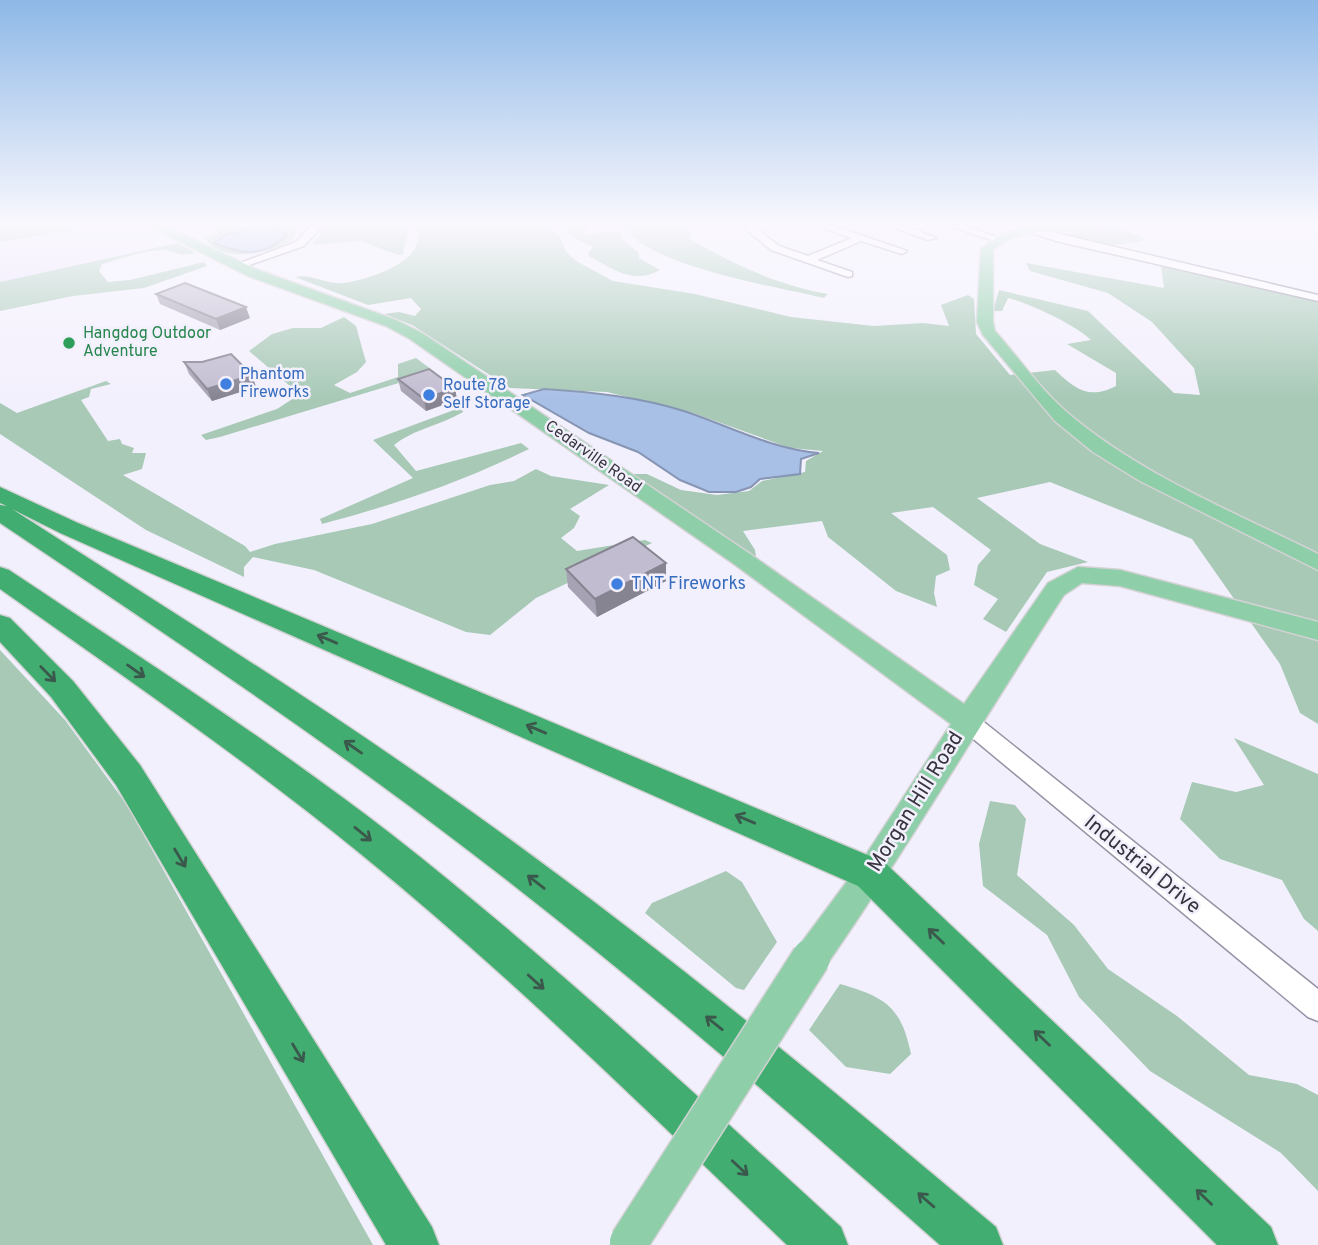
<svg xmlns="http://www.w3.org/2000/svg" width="1318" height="1245" viewBox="0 0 1318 1245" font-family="Overpass,sans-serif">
	<rect width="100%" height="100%" fill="#f3f0fd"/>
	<path fill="#ece6fd" d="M 104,225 L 140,227 L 178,243 L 0,282 L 0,242 Z"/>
	<path fill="#a7c9b6" d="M 0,225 L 104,225 L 0,242 Z
		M 178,225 L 299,225 L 293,240 C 269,253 223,265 204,238 L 218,233 L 215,227 Z
		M 327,225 L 404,225 L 408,231 L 403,254 L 398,255 L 361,241 L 312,245 Z
		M 414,225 L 546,225 L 560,236 L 566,252 L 578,262 L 613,281 L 695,294 L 791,317 L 874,326 L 923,323 L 949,326 L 941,305 L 968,295 L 974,299 L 976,334 L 1010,375 L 1055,370 C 1075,389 1089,400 1116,386 L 1116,373 L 1067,344 L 1091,340 C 1077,326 1029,303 1008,298 L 1002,311 L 993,311 L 999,290 L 1088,311 L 1174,393 L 1200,395 L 1194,368 L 1152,322 L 1108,293 L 1030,271 L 1026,263 L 1164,288 L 1161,265 L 1318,301 L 1318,724 L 1300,713 L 1280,664 L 1192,539 L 1050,482 L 977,498 L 1040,544 L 1088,562 L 1047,572 L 1006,632 L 983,619 L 998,599 L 974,585 L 978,565 L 991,550 L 933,507 L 891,513 L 947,555 L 950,570 L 936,576 L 934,593 L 937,607 L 896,591 L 828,537 L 822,521 L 743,531 L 755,550 L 756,557 L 632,474 L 647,474 L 681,490 L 717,495 L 749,491 L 762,481 L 805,472 L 806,461 L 823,451 L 790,448 L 693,413 L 607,392 L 510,388 L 412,325 L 384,314 L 399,312 L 415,316 L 421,309 L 411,298 L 368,305 L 295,277 C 309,273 328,285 344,283 C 368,280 435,259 414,225 Z
		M 559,225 L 588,225 L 585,233 L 588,235 L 619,230 L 624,241 L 639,253 L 639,258 L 660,270 C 633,285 613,269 589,256 L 588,253 L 593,247 L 576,239 Z
		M 624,225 L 684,225 L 690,233 L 690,239 C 733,264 779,286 828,294 L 824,298 C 780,287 643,266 624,225 Z
		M 1117,227 L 1144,238 L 1143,241 L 1103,247 L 1062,235 Z
		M 178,243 L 196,253 C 176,257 178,251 163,250 C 143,250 121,259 102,264 L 99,271 L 108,282 L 130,280 L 204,262 L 207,266 L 144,288 L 73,296 L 0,311 L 0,282 Z
		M 344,317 L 356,326 L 366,362 L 357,372 L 334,385 L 350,393 L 398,377 L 398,364 L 416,358 L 435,372 L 220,437 L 206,440 L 201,435 L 277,409 L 294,398 L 290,386 L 249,351 L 272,334 L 293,328 L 321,328 Z
		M 106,381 L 111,384 L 91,389 L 89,397 L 81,400 L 108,441 L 120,439 L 122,444 L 134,448 L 132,453 L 146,453 L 142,469 L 123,475 L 245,546 L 250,552 L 275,544 L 372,524 L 490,485 L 514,481 L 536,469 L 551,476 L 609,485 L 570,509 L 580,516 L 574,528 L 561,538 L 577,551 L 645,540 L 652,543 L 536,598 L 490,635 L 466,632 L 314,570 L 253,557 L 244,567 L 244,577 L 146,530 L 0,434 L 0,403 L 17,413 Z
		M 462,407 L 463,412 C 441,425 414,429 394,445 L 416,471 L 521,443 L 529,449 C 460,483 397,504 322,524 L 320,519 L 413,478 L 373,440 Z
		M 0,650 L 65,720 L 127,805 L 373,1245 L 0,1245 Z
		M 1234,738 L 1318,774 L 1318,931 L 1304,919 L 1282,880 L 1220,859 L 1180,819 L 1192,782 L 1236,792 L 1264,785 Z
		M 990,801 L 1015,805 L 1026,819 L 1017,875 L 1074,925 L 1108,969 L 1177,1016 L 1249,1075 L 1297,1084 L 1318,1095 L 1318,1191 L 1281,1153 L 1150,1071 L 1079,997 L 1047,935 L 983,886 L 979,844 Z
		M 726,871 L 742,882 L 777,942 L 744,990 L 736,988 L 645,913 L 652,903 Z
		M 840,984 C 885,997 901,1006 911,1054 L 890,1074 L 846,1067 L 809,1030 Z"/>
	<path fill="#a8bfe6" stroke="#8695b3" stroke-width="2" d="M 258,227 L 272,227 L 287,235 C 260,258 245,255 214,243 L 228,234 Z
		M 544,389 C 592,392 641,397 687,412 C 731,427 772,449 819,453 L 801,459 L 800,474 L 760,479 L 751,487 L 736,492 L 709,492 L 680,480 L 638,452 L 589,433 L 523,395 Z"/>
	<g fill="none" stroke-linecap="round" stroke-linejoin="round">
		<g stroke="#9792a5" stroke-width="3">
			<path id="minor" d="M 312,225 L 323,225 L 304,246 L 241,268 L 232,266 L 296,242 Z
				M 741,225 L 752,225 L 779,246 L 808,256 L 852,238 L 815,225 L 831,225 L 907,251 L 902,254 L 861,241 L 817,260 L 852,272 L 852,276 L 848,277 L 771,250 Z
				M 887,225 L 903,225 L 936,238 L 928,240 Z
				M 947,225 L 963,225 L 1002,239 L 994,241 Z
				M 1035,228 L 1318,295 L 1318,301 L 1056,241 L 1032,233 Z
				M 967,713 L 975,715 L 1318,989 L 1318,1021 L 1308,1017 L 959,727 L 956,721 L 959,715 Z"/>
		</g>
		<g stroke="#d3d2d4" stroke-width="3">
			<path id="major" d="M 147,225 L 163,225 L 258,270 L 396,320 L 422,333 L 750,554 L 964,704 L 1048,583 L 1078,567 L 1120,570 L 1318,622 L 1318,640 L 1120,586 L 1082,583 L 1064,595 C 983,719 908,848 823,970 L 811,975 L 799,970 L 794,958 L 799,946 L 860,864 L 951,724 L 734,564 L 410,339 L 386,326 L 248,276 Z
				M 1039,225 L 1102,225 L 1096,229 C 1063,232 1019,226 993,250 L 993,322 L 995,331 C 1019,358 1042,392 1070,415 C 1143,476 1234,512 1318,554 L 1318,570 L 1140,481 L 1093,452 L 1055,421 L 983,335 L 977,322 L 981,249 L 1003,233 Z"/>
		</g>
		<g stroke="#d3d2d4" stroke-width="3">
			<path id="highway" d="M 0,487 L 78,523 L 884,862 L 1271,1227 L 1278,1245 L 1217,1245 L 858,886 L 60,533 L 12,509 C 175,614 340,716 497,830 C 670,955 833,1090 996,1227 L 1003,1245 L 940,1245 C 787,1110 632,975 469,851 C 318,735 158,629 0,523 L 0,505 L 7,506 L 0,503 Z
				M 0,567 L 9,570 C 138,656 268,739 391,834 C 548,957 694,1093 841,1227 L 848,1245 L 787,1245 C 648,1112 511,976 362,855 C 246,760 123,676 0,589 Z
				M 0,615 L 10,618 L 73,681 L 140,765 L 432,1227 L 439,1245 L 386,1245 L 116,785 L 51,697 L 0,642 Z"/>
		</g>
		<use href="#minor" fill="#fff" fill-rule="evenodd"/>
		<use href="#major" fill="#8ecea9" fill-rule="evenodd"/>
		<use href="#highway" fill="#42ad70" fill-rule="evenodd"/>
		<g stroke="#d3d2d4" stroke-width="41" stroke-linecap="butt">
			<path id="major-bridge" d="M 629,1242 L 811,958"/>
		</g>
		<use href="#major-bridge" stroke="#8ecea9" stroke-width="38"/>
	</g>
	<path fill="#a6a2b3" d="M 156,294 L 250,318 L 220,330 L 160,304 Z
		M 184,362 L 252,375 L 256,387 L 212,401 L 189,374 Z
		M 398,379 L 455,388 L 457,400 L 426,411 L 401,391 Z
		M 566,569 L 666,581 L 597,617 L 568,587 Z"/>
	<path fill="#878492" d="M 246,307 L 250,318 L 220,330 L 216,319 Z
		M 252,375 L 256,387 L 212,401 L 207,389 Z
		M 455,388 L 457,400 L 426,411 L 424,399 Z
		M 666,563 L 666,581 L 597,617 L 595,599 Z"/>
	<path fill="#c1bcd0" stroke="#878492" stroke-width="2" d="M 185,283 L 246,307 L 216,319 L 156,294 Z
		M 231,354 L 252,375 L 207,389 L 184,362 L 202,362 Z
		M 429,369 L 455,388 L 424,399 L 398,379 Z
		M 633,537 L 666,563 L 595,599 L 566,569 Z"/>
	<defs><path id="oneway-shaft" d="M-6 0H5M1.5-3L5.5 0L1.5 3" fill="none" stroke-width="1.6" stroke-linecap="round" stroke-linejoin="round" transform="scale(1.75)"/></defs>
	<g stroke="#3a584c">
		<use href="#oneway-shaft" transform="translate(327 639) rotate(-157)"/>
		<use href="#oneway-shaft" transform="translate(136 671) rotate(35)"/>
		<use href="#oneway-shaft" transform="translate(48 674) rotate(46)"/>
		<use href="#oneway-shaft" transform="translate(536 729) rotate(-157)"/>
		<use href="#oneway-shaft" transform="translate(353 747) rotate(-145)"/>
		<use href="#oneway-shaft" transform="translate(745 819) rotate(-157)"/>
		<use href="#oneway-shaft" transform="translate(363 834) rotate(39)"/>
		<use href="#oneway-shaft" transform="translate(180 858) rotate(59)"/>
		<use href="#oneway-shaft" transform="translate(536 882) rotate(-142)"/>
		<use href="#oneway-shaft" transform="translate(936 936) rotate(-136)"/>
		<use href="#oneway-shaft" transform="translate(536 982) rotate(42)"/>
		<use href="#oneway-shaft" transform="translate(714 1023) rotate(-141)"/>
		<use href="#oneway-shaft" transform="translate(1042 1038) rotate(-136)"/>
		<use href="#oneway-shaft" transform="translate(298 1053) rotate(59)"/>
		<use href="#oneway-shaft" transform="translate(740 1168) rotate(43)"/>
		<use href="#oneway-shaft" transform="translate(1204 1197) rotate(-136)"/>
		<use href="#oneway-shaft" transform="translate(926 1200) rotate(-139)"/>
	</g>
	<linearGradient id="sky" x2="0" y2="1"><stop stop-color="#8eb8e7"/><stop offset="0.56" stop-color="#faf8fe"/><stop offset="1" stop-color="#faf8fe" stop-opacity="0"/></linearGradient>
	<rect width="1318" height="400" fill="url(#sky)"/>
	<circle fill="#2e9e5b" stroke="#f3f0fd" stroke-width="2.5" cx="69" cy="343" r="7"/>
	<g fill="#3f7fe0" stroke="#f3f0fd" stroke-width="2.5">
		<circle cx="226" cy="384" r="7"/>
		<circle cx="429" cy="395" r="7"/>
		<circle cx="617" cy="584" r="7"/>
	</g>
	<g text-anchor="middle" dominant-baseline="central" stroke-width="5" stroke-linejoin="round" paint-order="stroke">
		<g font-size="16" fill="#27864d" stroke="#f3f0fd" text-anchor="start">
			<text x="83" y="334">Hangdog Outdoor<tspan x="83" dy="18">Adventure</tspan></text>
		</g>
		<g font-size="16" fill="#366cbe" stroke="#f3f0fd" text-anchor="start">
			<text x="240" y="375">Phantom<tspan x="240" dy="18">Fireworks</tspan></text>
			<text x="443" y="386">Route 78<tspan x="443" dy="18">Self Storage</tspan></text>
		</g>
		<g font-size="16" fill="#37343d" stroke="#f3f0fd">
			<text transform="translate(593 457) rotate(35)">Cedarville Road</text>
		</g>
		<g font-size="18" fill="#366cbe" stroke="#f3f0fd" text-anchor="start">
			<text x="631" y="584">TNT Fireworks</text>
		</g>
		<g font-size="21" fill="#37343d" stroke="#f3f0fd">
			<text transform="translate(916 802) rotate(-58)">Morgan Hill Road</text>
			<text transform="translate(1142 865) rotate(39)">Industrial Drive</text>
		</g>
	</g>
</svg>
